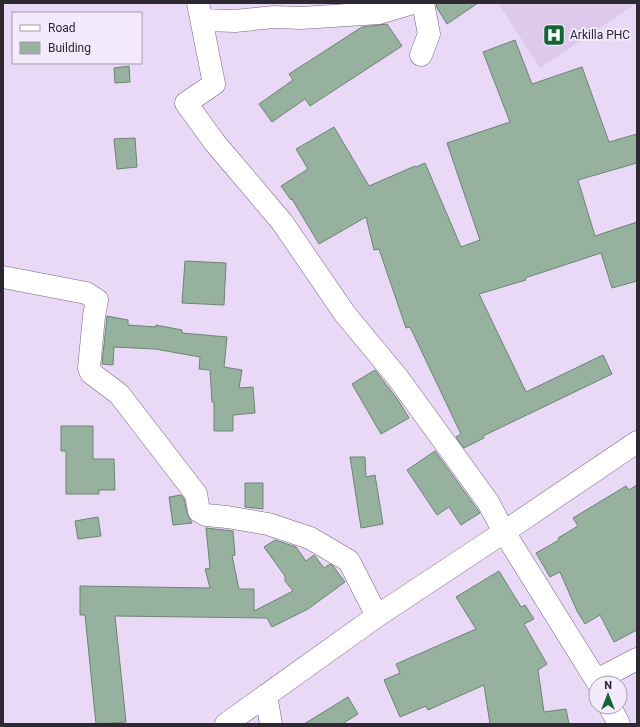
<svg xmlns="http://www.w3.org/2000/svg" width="640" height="727" viewBox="0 0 640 727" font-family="Roboto,sans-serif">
	<rect width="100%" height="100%" fill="#e9d9f7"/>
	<path fill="#ddc9ec" d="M 498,3 L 637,3 L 540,68 Z"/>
	<path fill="#96b19d" stroke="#6b8572" d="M 436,3 L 478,3 L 447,24 L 437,8 Z
		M 387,24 L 402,46 L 310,106 L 305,99 L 272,122 L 259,104 L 293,80 L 289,74 L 362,27 Z
		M 515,40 L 532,84 L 582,67 L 609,142 L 637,134 L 637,163 L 578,180 L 595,236 L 637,222 L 637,281 L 612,288 L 601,253 L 525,278 L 526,280 L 479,294 L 526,392 L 603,355 L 612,374 L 483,436 L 484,438 L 464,448 L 456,437 L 461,434 L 410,327 L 406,328 L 379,249 L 374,250 L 366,217 L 319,244 L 292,199 L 291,200 L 281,186 L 308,169 L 296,149 L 334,127 L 369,186 L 415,166 L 416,167 L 425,163 L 461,247 L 480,240 L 447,143 L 510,122 L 483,52 Z
		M 129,66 L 130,82 L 115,83 L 114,68 Z
		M 135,138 L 137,167 L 117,169 L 114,139 Z
		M 185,261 L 226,263 L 224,305 L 182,303 Z
		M 107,316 L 128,320 L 128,325 L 156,327 L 156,325 L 182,330 L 182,333 L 227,337 L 224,367 L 242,370 L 239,388 L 253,387 L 255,413 L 233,415 L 233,431 L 214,431 L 214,402 L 212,402 L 210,370 L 199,369 L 200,357 L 155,349 L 114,347 L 113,365 L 102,364 Z
		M 375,370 L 398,400 L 409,418 L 381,434 L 352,384 Z
		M 61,426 L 93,426 L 93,459 L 114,459 L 115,490 L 99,490 L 99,494 L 66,494 L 66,451 L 61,451 Z
		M 435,451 L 480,513 L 461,525 L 449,507 L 437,515 L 407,470 Z
		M 350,457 L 365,457 L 366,477 L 375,475 L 383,524 L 361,528 Z
		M 245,483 L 263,483 L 263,509 L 245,507 Z
		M 637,485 L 637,630 L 614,642 L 600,615 L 585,624 L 577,611 L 560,572 L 550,577 L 536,553 L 559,540 L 558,538 L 578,526 L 573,518 L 626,486 L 629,490 Z
		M 181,495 L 184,499 L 187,513 L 192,523 L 173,525 L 169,497 Z
		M 98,517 L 101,536 L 78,539 L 75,521 Z
		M 206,528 L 233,531 L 235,555 L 232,556 L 239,589 L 254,589 L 254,611 L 293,591 L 285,581 L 285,576 L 264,547 L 275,540 L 296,547 L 306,561 L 314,555 L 324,568 L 330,564 L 333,566 L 345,582 L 308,609 L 272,627 L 267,618 L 115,616 L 126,722 L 96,724 L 85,615 L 80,615 L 80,586 L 210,588 L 205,569 L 210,568 Z
		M 499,571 L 521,607 L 525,605 L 534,619 L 524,624 L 547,664 L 538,670 L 544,712 L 566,709 L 569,724 L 490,724 L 484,685 L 428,710 L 426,706 L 400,717 L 384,680 L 400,673 L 396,664 L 476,629 L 456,597 Z
		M 348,697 L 358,714 L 342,724 L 304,724 Z"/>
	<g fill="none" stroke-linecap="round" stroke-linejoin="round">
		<g stroke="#74667f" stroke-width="23">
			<path id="minor" d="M 198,3 L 214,84 L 186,103 L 215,143 L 282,222 L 345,314 L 398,378 L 488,502 L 504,532 L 598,683
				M 366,6 L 379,13 L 413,3
				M 202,20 L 235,21 L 274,17 L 301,18 L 379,13
				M 421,55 L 429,34 L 423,3
				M 3,277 L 86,293 L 97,300 L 94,316 L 89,368 L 91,373 L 119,394 L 196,494 L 199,511 L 206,515 L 227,517 L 268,524 L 310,538 L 349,561 L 377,616
				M 597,680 L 637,659
				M 266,695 L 271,724
				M 610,707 L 619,724
				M 226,724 L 377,616 L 504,532 L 637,442"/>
		</g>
		<use href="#minor" stroke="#fff" stroke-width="22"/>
	</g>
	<defs>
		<g id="hospital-square" transform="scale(1.15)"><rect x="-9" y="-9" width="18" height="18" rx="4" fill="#146637" stroke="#f3eafb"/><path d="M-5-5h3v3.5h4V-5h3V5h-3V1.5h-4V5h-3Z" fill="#fff"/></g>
	</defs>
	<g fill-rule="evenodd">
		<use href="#hospital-square" x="554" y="35"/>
	</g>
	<g text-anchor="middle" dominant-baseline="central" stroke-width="4" stroke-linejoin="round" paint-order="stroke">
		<g font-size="12" fill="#2e2833" stroke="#f3eafb" text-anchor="start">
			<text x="570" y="35">Arkilla PHC</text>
		</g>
	</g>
	<rect width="640" height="727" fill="none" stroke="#2e2833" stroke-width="8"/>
	<rect x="12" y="12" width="130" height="52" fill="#f3eafb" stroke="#a49cab"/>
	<rect x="20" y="25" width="20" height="6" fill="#ffffff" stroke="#a49cab"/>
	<text x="48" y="32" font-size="12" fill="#2e2833">Road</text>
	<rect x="20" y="42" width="20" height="12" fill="#96b19d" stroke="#a49cab"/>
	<text x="48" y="52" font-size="12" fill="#2e2833">Building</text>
	<g transform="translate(608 695)"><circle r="19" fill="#f3eafb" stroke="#a49cab"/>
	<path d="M0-3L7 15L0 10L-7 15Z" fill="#146637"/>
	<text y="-6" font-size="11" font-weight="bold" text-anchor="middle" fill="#2e2833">N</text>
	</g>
</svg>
